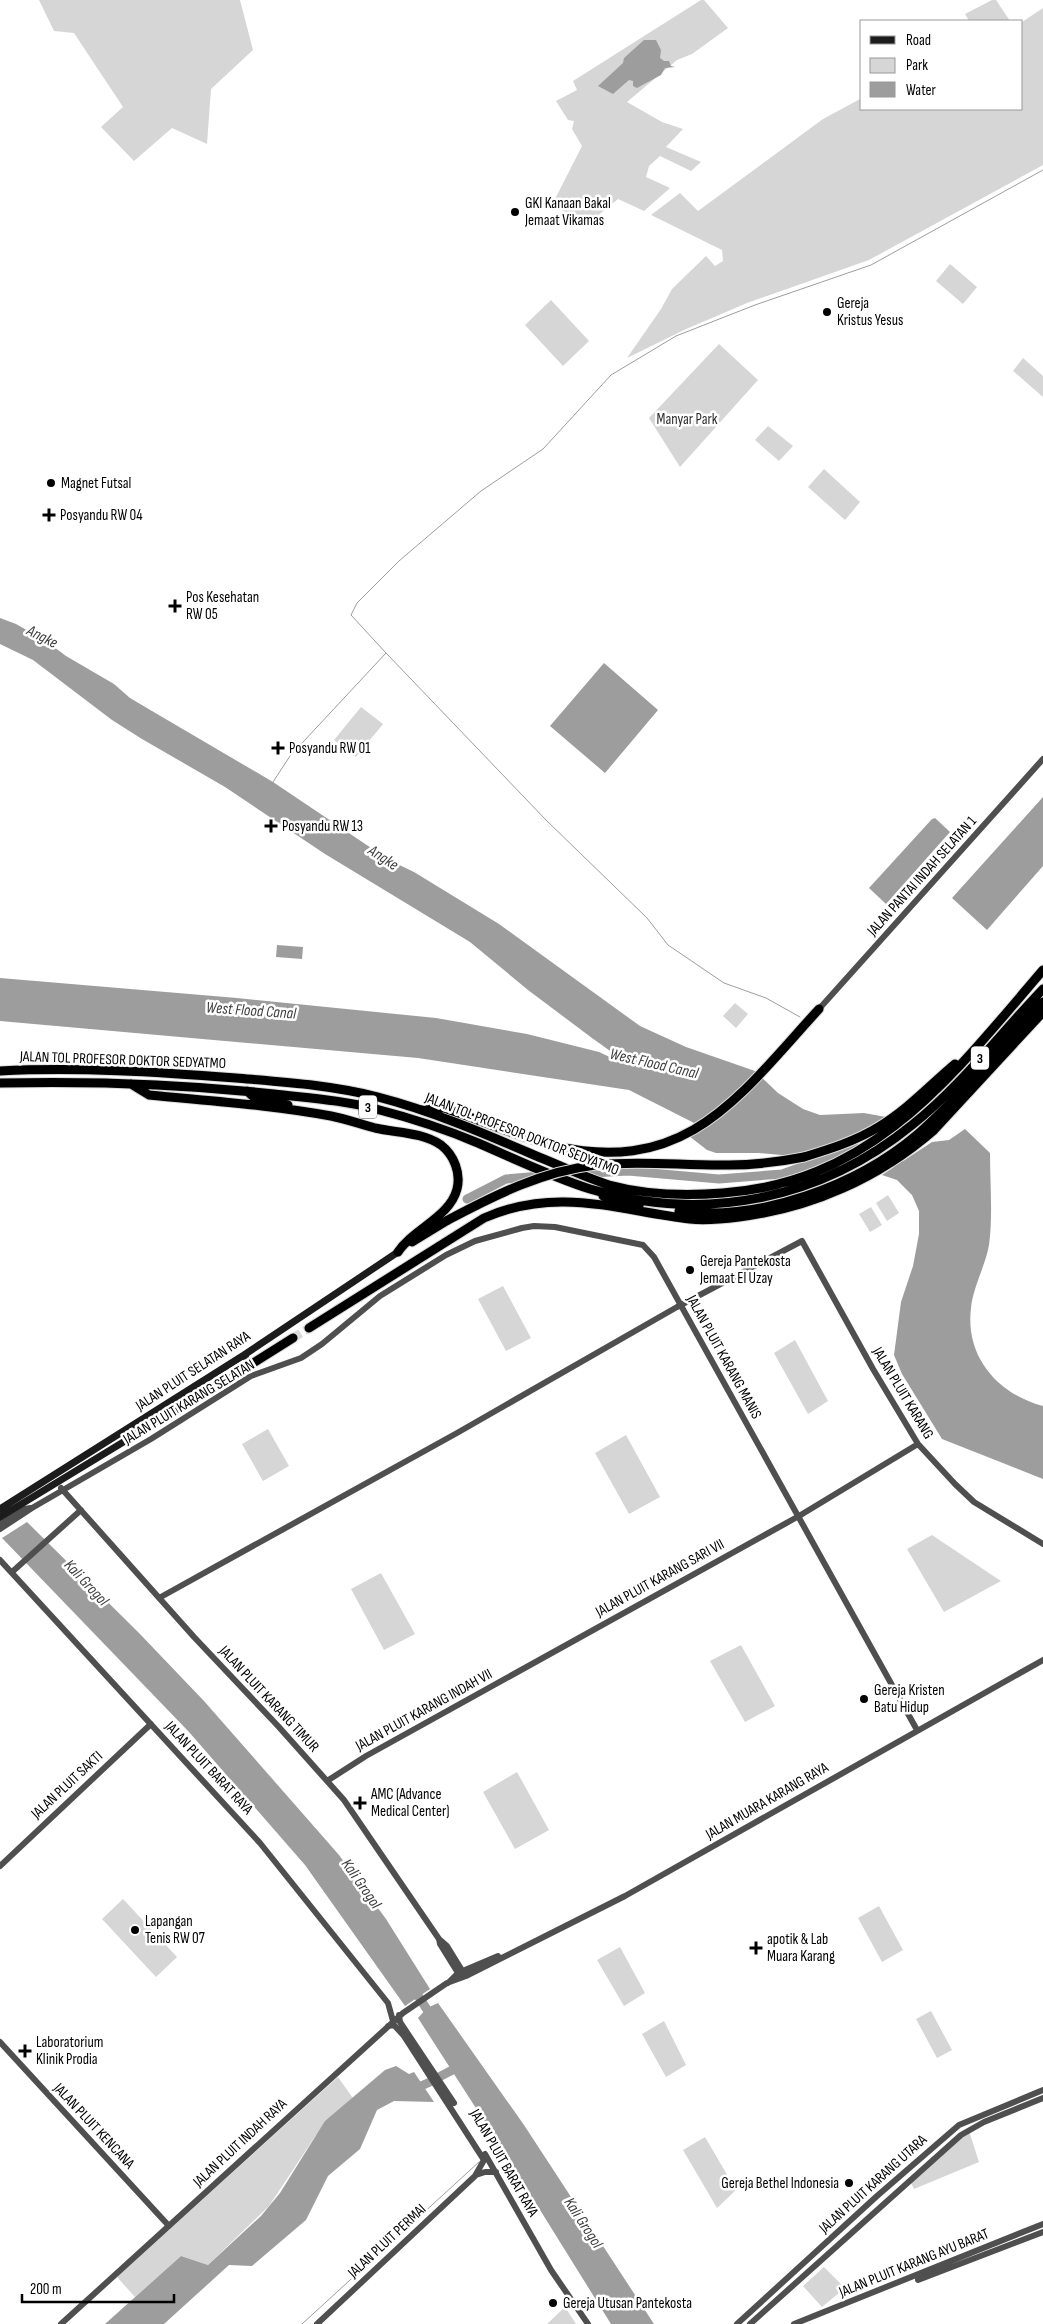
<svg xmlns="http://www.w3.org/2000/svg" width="1043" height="2324" viewBox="0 0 1043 2324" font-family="'Sofia Sans Condensed',sans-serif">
	<rect width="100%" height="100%" fill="#fff"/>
	<path fill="#d6d6d6" d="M 39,0 L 240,0 L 253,50 L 211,89 L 207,144 L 172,128 L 134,161 L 101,127 L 123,107 L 74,33 L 54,31 Z
		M 701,0 L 704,0 L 728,28 L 692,54 L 677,60 L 627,102 L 662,122 L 683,129 L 666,147 L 701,162 L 691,171 L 660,156 L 649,166 L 646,177 L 670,188 L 644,211 L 618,199 L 590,222 L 559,209 L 553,203 L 582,146 L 572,129 L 574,121 L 568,120 L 556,101 L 577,90 L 573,81 Z
		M 992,0 L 996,0 L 1010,21 L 969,21 L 965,14 Z
		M 1043,8 L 1043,165 L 869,260 L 747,303 L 684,330 L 627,358 L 661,309 L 672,289 L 706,256 L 715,266 L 723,261 L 722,250 L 651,215 L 680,193 L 698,211 L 823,119 L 862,98 L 862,109 L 1022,109 L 1022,22 Z
		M 950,264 L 977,287 L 963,304 L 936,281 Z
		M 551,300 L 589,341 L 563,366 L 525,325 Z
		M 719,344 L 758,380 L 680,467 L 649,418 Z
		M 1023,358 L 1043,376 L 1043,397 L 1013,371 Z
		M 768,426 L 793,446 L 779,461 L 755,440 Z
		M 824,469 L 860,502 L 845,520 L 808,487 Z
		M 361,707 L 383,724 L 356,757 L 334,740 Z
		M 735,1003 L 748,1014 L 736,1028 L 723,1016 Z
		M 888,1195 L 899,1213 L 887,1221 L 876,1203 Z
		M 871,1207 L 882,1225 L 870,1232 L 859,1214 Z
		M 503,1286 L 531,1338 L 506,1351 L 478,1299 Z
		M 795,1340 L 828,1401 L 808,1414 L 774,1353 Z
		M 268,1429 L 289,1466 L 263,1481 L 242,1444 Z
		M 626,1435 L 660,1497 L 629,1514 L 595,1453 Z
		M 932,1535 L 1001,1581 L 944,1612 L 907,1549 Z
		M 381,1573 L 415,1634 L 384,1650 L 351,1589 Z
		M 741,1645 L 775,1706 L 745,1722 L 710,1661 Z
		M 517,1772 L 549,1830 L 515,1849 L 483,1792 Z
		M 123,1899 L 177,1957 L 156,1977 L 102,1919 Z
		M 879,1906 L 903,1950 L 882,1962 L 858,1918 Z
		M 620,1947 L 645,1993 L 624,2006 L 597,1960 Z
		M 931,2011 L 952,2050 L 937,2058 L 916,2019 Z
		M 664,2021 L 686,2065 L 666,2077 L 642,2034 Z
		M 338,2077 L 355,2101 L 316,2135 L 269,2206 L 208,2265 L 181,2256 L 135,2297 L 117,2277 Z
		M 969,2131 L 979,2162 L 914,2189 L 911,2183 Z
		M 705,2137 L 736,2190 L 717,2208 L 683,2150 Z
		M 824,2267 L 845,2288 L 822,2307 L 803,2286 Z
		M 565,2307 L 576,2324 L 547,2324 Z"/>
	<path fill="#9d9d9d" d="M 644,40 L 656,40 L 661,50 L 660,58 L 664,61 L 669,61 L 671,66 L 675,67 L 665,68 L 661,75 L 637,88 L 633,86 L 633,81 L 629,80 L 613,94 L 598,86 L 623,63 L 624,58 Z
		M 0,618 L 16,624 L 46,641 L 66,656 L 114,684 L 130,698 L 152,711 L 273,782 L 389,860 L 414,872 L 499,924 L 640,1026 L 686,1047 L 755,1071 L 778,1093 L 803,1109 L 820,1115 L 864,1113 L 886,1117 L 836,1145 L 793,1156 L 759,1153 L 716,1153 L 707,1150 L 689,1136 L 704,1128 L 629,1090 L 418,1058 L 0,1021 L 0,978 L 237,998 L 436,1018 L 527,1034 L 599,1052 L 616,1060 L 619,1054 L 613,1053 L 592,1038 L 528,990 L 470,942 L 325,854 L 225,787 L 142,739 L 112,720 L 33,660 L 0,644 Z
		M 604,663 L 658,710 L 605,773 L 550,726 Z
		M 1043,797 L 1043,866 L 987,930 L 952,898 Z
		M 935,818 L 950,832 L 886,904 L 869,888 L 932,819 Z
		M 954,836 L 957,839 L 893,909 L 891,906 Z
		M 277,945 L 303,947 L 302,959 L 276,957 Z
		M 965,1129 L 990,1153 C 990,1183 993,1216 989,1245 C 985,1267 973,1287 971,1308 C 965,1357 998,1394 1043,1406 L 1043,1479 L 942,1439 L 902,1374 L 894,1355 L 901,1302 L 913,1266 L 919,1234 L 919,1211 L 912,1195 L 897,1180 L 882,1175 L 932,1142 L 949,1140 Z
		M 27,1522 L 139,1633 L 204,1701 L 339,1855 L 386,1919 L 430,1989 L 405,2006 L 305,1865 L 189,1732 L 2,1538 Z
		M 438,2003 L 524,2125 L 654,2324 L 611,2324 L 499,2144 L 418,2018 L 427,2008 Z
		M 396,2066 L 409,2074 L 414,2072 L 434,2102 L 394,2101 L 377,2110 L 360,2149 L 328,2176 L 306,2220 L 252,2266 L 229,2265 L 164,2324 L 105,2324 L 181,2256 L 208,2265 L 261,2216 L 280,2193 L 325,2121 L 385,2070 Z"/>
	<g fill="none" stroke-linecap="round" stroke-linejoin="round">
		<path stroke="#9d9d9d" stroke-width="1" d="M 386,653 L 546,820 L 647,918 L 668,945 L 724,983 L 766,998 L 800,1017
			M 273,782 L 290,756 L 386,653 L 351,615 L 357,603 L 399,561 L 481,491 L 543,449 L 611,375 L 676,336 L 755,305 L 871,265 L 1043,170
			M 493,2149 L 500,2144
			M 302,2324 L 479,2162"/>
		<path stroke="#9d9d9d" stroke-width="9" d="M 839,1142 L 908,1168
			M 556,1175 L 628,1171 L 719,1179 L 782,1174 L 855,1148
			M 467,1199 L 506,1179 L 540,1176
			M 417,1994 L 433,2019
			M 439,2077 L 462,2065
			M 414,2086 L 419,2087 L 432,2081"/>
		<path stroke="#d9d9d9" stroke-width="9" stroke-dasharray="9 4.5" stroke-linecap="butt" d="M 293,1338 L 309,1328"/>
		<g stroke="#dbdbdb" stroke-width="11">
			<path id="motorway" d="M 0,1071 C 78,1067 158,1072 236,1078 C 283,1082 332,1085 378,1097 C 432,1111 483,1133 534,1155 C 559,1165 584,1177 609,1185 C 646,1195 686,1196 723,1193 C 874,1182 952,1076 1043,970
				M 0,1083 C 92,1081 183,1084 274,1094 C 308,1098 342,1100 376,1109 C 411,1118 445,1129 478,1143 C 515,1159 552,1177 590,1189 C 704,1223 820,1200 912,1125 C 961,1086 1000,1034 1043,989
				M 131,1084 L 149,1095 C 209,1101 272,1105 331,1116 C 346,1119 360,1124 375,1128 C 397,1133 422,1132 441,1145 C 454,1155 461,1173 457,1189 C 450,1217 413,1229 398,1252
				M 247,1091 L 255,1098 L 288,1105
				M 424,1109 L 431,1107 L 444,1108 C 481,1120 517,1137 555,1146 C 688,1176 740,1095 819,1009
				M 804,1157 C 830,1149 856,1141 880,1126 C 908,1109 930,1085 955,1064
				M 603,1196 L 639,1206
				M 679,1211 C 759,1222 857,1186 918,1134 C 963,1094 1002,1046 1043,1002
				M 412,1242 L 448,1220
				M 309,1328 L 484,1218 C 557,1186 616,1210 690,1219 C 706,1221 723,1219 739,1217 C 811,1208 879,1178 934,1130 L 1043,1012
				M 250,1365 L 293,1338"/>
		</g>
		<path stroke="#4f4f4f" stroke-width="6" d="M 819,1009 L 1043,759
			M 61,1488 L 194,1637 L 278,1726 L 344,1800 L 439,1939 L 440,1944 L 458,1973
			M 0,1523 L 24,1509 L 31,1508
			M 0,1529 L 32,1508 L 151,1439 L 251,1376 L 301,1358 L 322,1344 L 380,1296 L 446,1255 L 475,1241 L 522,1228 L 534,1226 L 555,1227 L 643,1245 L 654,1257 L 917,1730
			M 0,1560 L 260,1843 L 388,2003 L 393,2021
			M 12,1572 L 81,1510
			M 159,1598 L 457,1433 L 677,1307 L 802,1241 L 873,1369 L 918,1444 L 955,1484 L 974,1502 L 1043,1544
			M 327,1781 L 366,1756 L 799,1516 L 918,1444
			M 0,1866 L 151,1724
			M 439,1939 L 447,1946 L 463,1972
			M 448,1983 L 458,1973 L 498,1956
			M 399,2015 L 400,2022 L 454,2103
			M 0,2042 L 169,2226
			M 485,2154 L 551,2270 L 588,2324
			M 476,2175 L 485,2172 L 496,2172
			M 918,2280 L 1043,2232
			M 61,2324 L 403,2013 L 447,1983 L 466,1976 L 625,1896 L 1043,1660
			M 317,2324 L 475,2176 L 484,2160 L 404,2036 L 394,2025 L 388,2026
			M 737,2324 L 877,2196 L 959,2125 L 1043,2090
			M 750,2324 L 961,2135 L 984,2122 L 1043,2098
			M 794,2324 L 1043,2224"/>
		<path stroke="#1c1c1c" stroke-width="7" d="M 0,1509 L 244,1355 L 398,1252
			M 0,1517 L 250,1365 L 244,1355"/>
		<use href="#motorway" stroke="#000" stroke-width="9"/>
		<g stroke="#dbdbdb" stroke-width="11" stroke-linecap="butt">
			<path id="motorway-bridge" d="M 448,1220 C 495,1195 543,1171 596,1165 C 640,1160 685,1166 729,1165 C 754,1165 779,1162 804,1157"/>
		</g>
		<use href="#motorway-bridge" stroke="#000" stroke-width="9"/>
	</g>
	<g fill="#000" stroke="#fff" stroke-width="2">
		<circle cx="515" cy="212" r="5"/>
		<circle cx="827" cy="312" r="5"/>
		<circle cx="51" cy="483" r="5"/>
		<path d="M46.5 507.5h5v5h5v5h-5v5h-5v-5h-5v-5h5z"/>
		<path d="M172.5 598.5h5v5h5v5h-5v5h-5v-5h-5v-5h5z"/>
		<path d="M275.5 740.5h5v5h5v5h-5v5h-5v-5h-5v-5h5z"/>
		<path d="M268.5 818.5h5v5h5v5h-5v5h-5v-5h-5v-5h5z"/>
		<circle cx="690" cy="1270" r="5"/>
		<circle cx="864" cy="1699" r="5"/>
		<path d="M357.5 1795.5h5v5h5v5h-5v5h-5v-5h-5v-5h5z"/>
		<circle cx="135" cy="1930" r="5"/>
		<path d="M753.5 1940.5h5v5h5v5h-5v5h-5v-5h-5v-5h5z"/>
		<path d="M22.5 2043.5h5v5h5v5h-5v5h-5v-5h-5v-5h5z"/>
		<circle cx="849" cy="2183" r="5"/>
		<circle cx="553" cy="2303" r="5"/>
	</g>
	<g text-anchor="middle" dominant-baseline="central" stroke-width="5" stroke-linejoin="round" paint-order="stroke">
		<g fill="#fff" stroke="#4c4c4c" stroke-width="1">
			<rect x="971" y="1046.5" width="18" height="23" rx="4"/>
			<rect x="359" y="1095.5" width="18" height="23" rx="4"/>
		</g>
		<g font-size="14" font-weight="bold" fill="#000">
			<text x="980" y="1058">3</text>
			<text x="368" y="1107">3</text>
		</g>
		<g font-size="15" fill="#000" stroke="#fff" text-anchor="start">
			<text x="525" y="203">GKI Kanaan Bakal<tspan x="525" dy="17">Jemaat Vikamas</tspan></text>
			<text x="837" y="303">Gereja<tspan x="837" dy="17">Kristus Yesus</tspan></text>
			<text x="61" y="483">Magnet Futsal</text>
			<text x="60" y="515">Posyandu RW 04</text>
			<text x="186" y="597">Pos Kesehatan<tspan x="186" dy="17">RW 05</tspan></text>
			<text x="289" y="748">Posyandu RW 01</text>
			<text x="282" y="826">Posyandu RW 13</text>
			<text x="700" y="1261">Gereja Pantekosta<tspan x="700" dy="17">Jemaat El Uzay</tspan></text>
			<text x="874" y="1690">Gereja Kristen<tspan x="874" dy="17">Batu Hidup</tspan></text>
			<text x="371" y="1794">AMC (Advance<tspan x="371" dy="17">Medical Center)</tspan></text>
			<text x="145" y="1921">Lapangan<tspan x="145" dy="17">Tenis RW 07</tspan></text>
			<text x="767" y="1939">apotik &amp; Lab<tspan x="767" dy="17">Muara Karang</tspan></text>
			<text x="36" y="2042">Laboratorium<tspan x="36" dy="17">Klinik Prodia</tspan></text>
			<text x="839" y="2183" text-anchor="end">Gereja Bethel Indonesia</text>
			<text x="563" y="2303">Gereja Utusan Pantekosta</text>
		</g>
		<g font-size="15" fill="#2d2d2d" stroke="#fff">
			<text x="687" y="419">Manyar Park</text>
		</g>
		<g font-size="15" fill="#000" stroke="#fff">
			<text transform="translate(922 876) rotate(-48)">JALAN PANTAI INDAH SELATAN 1</text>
			<text transform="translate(123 1060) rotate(2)">JALAN TOL PROFESOR DOKTOR SEDYATMO</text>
			<text transform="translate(522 1134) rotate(21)">JALAN TOL PROFESOR DOKTOR SEDYATMO</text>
			<text transform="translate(724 1357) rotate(61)">JALAN PLUIT KARANG MANIS</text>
			<text transform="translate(193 1371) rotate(-33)">JALAN PLUIT SELATAN RAYA</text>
			<text transform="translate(903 1393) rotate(59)">JALAN PLUIT KARANG</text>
			<text transform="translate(189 1402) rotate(-31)">JALAN PLUIT KARANG SELATAN</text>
			<text transform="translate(660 1578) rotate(-29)">JALAN PLUIT KARANG SARI VII</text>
			<text transform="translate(269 1699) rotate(47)">JALAN PLUIT KARANG TIMUR</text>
			<text transform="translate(424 1710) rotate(-29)">JALAN PLUIT KARANG INDAH VII</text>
			<text transform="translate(209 1768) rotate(47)">JALAN PLUIT BARAT RAYA</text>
			<text transform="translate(67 1785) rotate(-43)">JALAN PLUIT SAKTI</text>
			<text transform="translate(767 1801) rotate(-30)">JALAN MUARA KARANG RAYA</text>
			<text transform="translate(94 2126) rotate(47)">JALAN PLUIT KENCANA</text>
			<text transform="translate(240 2143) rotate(-43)">JALAN PLUIT INDAH RAYA</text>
			<text transform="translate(504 2163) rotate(60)">JALAN PLUIT BARAT RAYA</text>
			<text transform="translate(873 2184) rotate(-42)">JALAN PLUIT KARANG UTARA</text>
			<text transform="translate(387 2241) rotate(-43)">JALAN PLUIT PERMAI</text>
			<text transform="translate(914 2263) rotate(-22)">JALAN PLUIT KARANG AYU BARAT</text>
		</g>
		<g font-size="16" font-style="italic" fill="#3e3e3e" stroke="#fff">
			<text transform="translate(42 637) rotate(27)">Angke</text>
			<text transform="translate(383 858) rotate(33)">Angke</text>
			<text transform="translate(251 1011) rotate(4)">West Flood Canal</text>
			<text transform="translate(654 1064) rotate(13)">West Flood Canal</text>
			<text transform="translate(86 1583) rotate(47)">Kali Grogol</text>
			<text transform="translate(361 1884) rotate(55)">Kali Grogol</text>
			<text transform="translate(583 2223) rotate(57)">Kali Grogol</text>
		</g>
	</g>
	<rect x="860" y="20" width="162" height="90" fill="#ffffff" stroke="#999999"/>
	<rect x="870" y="36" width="25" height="8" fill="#1c1c1c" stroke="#999999"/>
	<text x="906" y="45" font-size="15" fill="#000000">Road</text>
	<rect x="870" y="58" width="25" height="15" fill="#d6d6d6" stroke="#999999"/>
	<text x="906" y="70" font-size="15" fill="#000000">Park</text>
	<rect x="870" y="82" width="25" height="15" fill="#9d9d9d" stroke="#999999"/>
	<text x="906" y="95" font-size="15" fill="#000000">Water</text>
	<path d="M22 2294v8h152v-8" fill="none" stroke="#000000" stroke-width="2.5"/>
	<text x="30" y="2294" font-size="15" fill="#000000" stroke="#ffffff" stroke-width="4" paint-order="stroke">200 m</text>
</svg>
